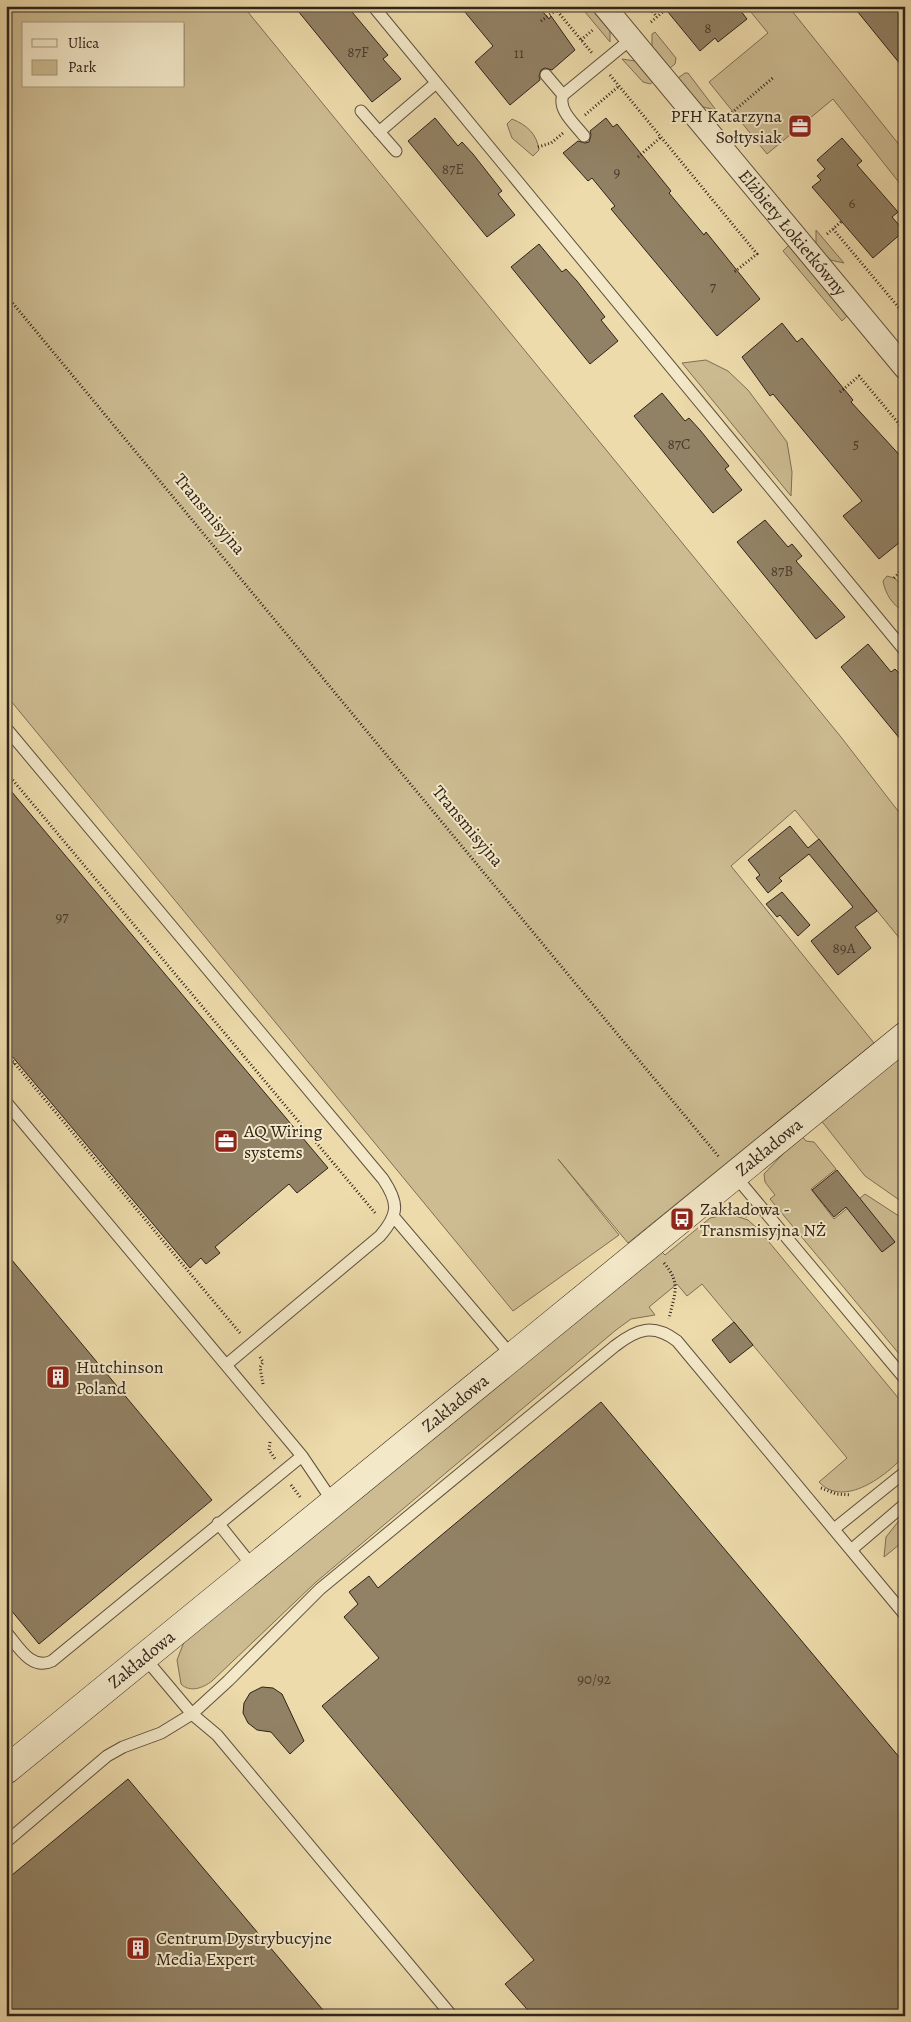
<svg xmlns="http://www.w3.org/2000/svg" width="911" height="2022" viewBox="0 0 911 2022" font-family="Alegreya,serif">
	<rect width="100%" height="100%" fill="#eddbab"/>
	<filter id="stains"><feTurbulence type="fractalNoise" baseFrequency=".004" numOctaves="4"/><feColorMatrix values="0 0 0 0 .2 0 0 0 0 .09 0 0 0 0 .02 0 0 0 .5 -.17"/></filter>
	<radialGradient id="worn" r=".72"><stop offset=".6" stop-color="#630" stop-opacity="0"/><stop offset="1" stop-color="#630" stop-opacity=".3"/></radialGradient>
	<path fill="#cdbc92" stroke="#7e6f56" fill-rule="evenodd" d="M 6,6 L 243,6 L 841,737 L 905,820 L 905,945 L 795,810 L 731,866 L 874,1043 L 628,1243 L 558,1159 L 619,1235 L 513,1311 L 6,695 ZM 24,24 L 184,24 L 184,86 L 24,86 Z
		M 580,6 L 589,6 L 610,31 L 610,42 Z
		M 746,6 L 788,6 L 905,152 L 905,190 L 833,99 L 767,154 L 709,82 L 768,33 Z
		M 655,32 L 676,58 L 675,64 L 670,68 L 652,47 L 652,34 Z
		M 622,59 L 635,61 L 653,82 L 650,84 L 643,82 Z
		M 685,73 L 688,73 L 716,110 L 703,107 L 678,78 Z
		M 512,119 C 527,125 537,134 539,150 L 533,156 L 512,138 L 507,124 Z
		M 816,230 L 844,263 L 830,260 L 816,244 Z
		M 789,245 L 847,316 L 842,321 L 783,251 Z
		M 706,360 L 728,371 L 748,390 L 787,442 L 792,472 L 791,496 L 682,363 Z
		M 887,576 L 894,578 L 905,587 L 905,611 C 893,607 885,593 883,581 Z
		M 905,1049 L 905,1204 L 865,1176 L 820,1119 Z
		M 801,1135 L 806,1141 L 814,1142 L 836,1169 L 811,1189 L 834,1219 L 865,1194 L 905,1220 L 905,1361 L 770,1199 L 775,1195 L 765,1182 L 764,1174 Z
		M 730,1214 L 748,1220 L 759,1230 L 905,1406 L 905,1455 C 887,1475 844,1509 819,1482 L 847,1458 L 702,1284 L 687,1296 L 677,1284 L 649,1307 L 655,1315 L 631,1319 L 616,1330 L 316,1582 L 212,1681 C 203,1688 190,1693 181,1684 L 177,1660 L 184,1642 L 660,1250 L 665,1255 L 710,1218 Z
		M 905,1513 L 905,1540 L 884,1557 L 886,1537 Z"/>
	<path fill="#928265" stroke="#2f221a" d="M 294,6 L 347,6 L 388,55 L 383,59 L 401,79 L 372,102 Z
		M 460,6 L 538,6 L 549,19 L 551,16 L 575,50 L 552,70 L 545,68 L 541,70 L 539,76 L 540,80 L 510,105 L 475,62 L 493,46 Z
		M 663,6 L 737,6 L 747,19 L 718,42 L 715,38 L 700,51 Z
		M 853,6 L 905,6 L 905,70 Z
		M 435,118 L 458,146 L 462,142 L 473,154 L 502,191 L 498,194 L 515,215 L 487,237 L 408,141 Z
		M 606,118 L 613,127 L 617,124 L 671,191 L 669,193 L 704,235 L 706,232 L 760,299 L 717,336 L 611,209 L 615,206 L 592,178 L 588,181 L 563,153 L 578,141 L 585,143 L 589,142 L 591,135 L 590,131 Z
		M 842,138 L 862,161 L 857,165 L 898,212 L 892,217 L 904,231 L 873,258 L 812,187 L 821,180 L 817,176 L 825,169 L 817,160 Z
		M 539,244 L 562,272 L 566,269 L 577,281 L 605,317 L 601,320 L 618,341 L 590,364 L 511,267 Z
		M 782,323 L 797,342 L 802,338 L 853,400 L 851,402 L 905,461 L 905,538 L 879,559 L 843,516 L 862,501 L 773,394 L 770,396 L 742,357 Z
		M 662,393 L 685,421 L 689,418 L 700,430 L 729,466 L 725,469 L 742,490 L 713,513 L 634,416 Z
		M 765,520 L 788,547 L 792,544 L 802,556 L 796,561 L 845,617 L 816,639 L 737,542 Z
		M 868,644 L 891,672 L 895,669 L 905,679 L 905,745 L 841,667 Z
		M 6,785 L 328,1168 L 297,1193 L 289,1184 L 215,1247 L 220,1253 L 206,1264 L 201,1258 L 190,1268 L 6,1049 Z
		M 790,826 L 808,848 L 819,839 L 877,911 L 855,927 L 871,948 L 838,975 L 811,941 L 853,907 L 809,854 L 779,878 L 782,881 L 768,893 L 756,878 L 760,875 L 748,860 Z
		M 782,892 L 810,925 L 798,936 L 780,915 L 777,917 L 766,904 Z
		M 837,1170 L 895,1242 L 882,1252 L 846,1207 L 834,1217 L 812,1190 Z
		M 6,1253 L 212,1500 L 39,1644 L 6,1604 Z
		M 734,1322 L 753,1345 L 730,1363 L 712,1340 Z
		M 601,1402 L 905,1764 L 905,2016 L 533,2016 L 505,1984 L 534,1960 L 322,1706 L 379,1658 L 344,1617 L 358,1604 L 349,1592 L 369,1576 L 378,1588 Z
		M 262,1687 L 273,1688 L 282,1694 L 304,1741 L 290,1754 L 271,1732 L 257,1730 L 248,1723 L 243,1713 L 244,1703 L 250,1693 Z
		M 128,1779 L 328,2016 L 6,2016 L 6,1880 Z"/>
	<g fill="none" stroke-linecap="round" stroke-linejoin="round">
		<g stroke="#5e503e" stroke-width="13">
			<path id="lane" d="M 373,6 L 905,651
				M 546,75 L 563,95
				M 361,111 L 396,151
				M 379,132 L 436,83
				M 584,136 C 576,125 557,110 563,95 L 631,39
				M 6,728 L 383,1179 C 399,1203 399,1214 380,1236 L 226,1365
				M 6,1102 L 302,1456 L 333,1502
				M 736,1177 L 905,1379
				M 393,1216 L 512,1356
				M 218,1523 L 254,1568
				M 834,1529 L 905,1472
				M 851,1550 L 905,1504
				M 6,1632 C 18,1646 31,1671 52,1661 L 302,1456
				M 144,1657 L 192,1714 L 217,1735 L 452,2016
				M 6,1842 L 107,1756 L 123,1747 L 161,1733 L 192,1714 L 228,1681 L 320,1589 L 615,1346 C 637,1329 653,1323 677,1341 L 905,1615"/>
		</g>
		<g stroke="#5e503e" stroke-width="24">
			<g id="street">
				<path id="s1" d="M 604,6 L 905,368"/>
			</g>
		</g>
		<g stroke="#2f221a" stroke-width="29">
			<g id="secondary">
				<path id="s2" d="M 6,1770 L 905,1036"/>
			</g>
		</g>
		<path stroke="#2f221a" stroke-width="3" stroke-dasharray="1 2.5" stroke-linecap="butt" d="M 553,6 L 592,53
			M 648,6 L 657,17
			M 541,21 L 556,10
			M 651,22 L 665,10
			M 581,40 L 594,29
			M 610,75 L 757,254 L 733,273
			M 585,115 L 619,86
			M 729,115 L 774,77
			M 538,147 L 551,143 L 563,133
			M 638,157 L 661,137
			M 833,229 L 905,315
			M 827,234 L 842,221
			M 6,295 L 719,1157
			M 840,392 L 859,376 L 905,431
			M 894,578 L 905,567
			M 6,772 L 376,1214
			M 6,1053 L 240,1333
			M 6,1071 L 15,1063
			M 729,1211 L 747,1216
			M 664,1263 C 682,1284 674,1294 669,1319
			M 260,1357 L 263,1362 L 260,1367 L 263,1384
			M 899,1393 L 905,1400
			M 270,1442 L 269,1450 L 275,1459
			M 291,1485 L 301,1498
			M 821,1488 L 836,1494 L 851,1495"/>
		<use href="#lane" stroke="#f3e8c8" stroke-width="11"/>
		<use href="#street" stroke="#f3e8c8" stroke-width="22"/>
		<use href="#secondary" stroke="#f3e8c8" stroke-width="28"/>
	</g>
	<defs>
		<g id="office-square" transform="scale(1.25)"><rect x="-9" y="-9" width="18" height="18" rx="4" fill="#8f2418" stroke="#f3e8c8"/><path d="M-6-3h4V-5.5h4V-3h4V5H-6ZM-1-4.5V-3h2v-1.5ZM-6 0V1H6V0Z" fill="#fff"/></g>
		<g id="bus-square" transform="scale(1.25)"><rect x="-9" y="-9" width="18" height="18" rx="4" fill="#8f2418" stroke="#f3e8c8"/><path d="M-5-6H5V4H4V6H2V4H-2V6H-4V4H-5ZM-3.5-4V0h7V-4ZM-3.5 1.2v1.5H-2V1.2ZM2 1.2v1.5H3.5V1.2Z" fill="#fff"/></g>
		<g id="building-square" transform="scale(1.25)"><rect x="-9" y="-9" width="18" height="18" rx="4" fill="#8f2418" stroke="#f3e8c8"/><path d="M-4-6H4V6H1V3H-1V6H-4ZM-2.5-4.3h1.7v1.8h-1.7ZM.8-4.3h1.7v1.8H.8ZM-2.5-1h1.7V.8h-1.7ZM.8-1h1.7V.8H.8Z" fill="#fff"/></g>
	</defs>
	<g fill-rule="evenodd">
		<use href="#office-square" x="800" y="126"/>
		<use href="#office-square" x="226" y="1141"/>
		<use href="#bus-square" x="682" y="1219"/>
		<use href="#building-square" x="58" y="1377"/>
		<use href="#building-square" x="138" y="1948"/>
	</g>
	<g text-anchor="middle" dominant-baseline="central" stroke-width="4" stroke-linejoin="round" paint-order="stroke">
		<g font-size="15" fill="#483a2d">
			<text x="708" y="28">8</text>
			<text x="358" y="52">87F</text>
			<text x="519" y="53">11</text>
			<text x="453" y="169">87E</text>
			<text x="617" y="172">9</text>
			<text x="852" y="203">6</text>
			<text x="713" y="287">7</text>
			<text x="679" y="444">87C</text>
			<text x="856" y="444">5</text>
			<text x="782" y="571">87B</text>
			<text x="62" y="917">97</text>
			<text x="844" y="948">89A</text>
			<text x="594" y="1679">90/92</text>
		</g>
		<g font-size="18" fill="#2f221a" stroke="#f3e8c8" text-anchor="start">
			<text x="782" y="116" text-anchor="end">PFH Katarzyna<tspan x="782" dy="21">Sołtysiak</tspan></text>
			<text x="244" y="1131">AQ Wiring<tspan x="244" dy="21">systems</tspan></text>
			<text x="700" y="1209">Zakładowa -<tspan x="700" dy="21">Transmisyjna NŻ</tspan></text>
			<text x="76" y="1367">Hutchinson<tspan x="76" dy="21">Poland</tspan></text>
			<text x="156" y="1938">Centrum Dystrybucyjne<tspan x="156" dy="21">Media Expert</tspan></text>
		</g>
		<g font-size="18" fill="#2f221a" stroke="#f3e8c8">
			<text stroke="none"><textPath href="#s1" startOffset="295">Elżbiety Łokietkówny</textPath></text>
			<text transform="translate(210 514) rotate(50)">Transmisyjna</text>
			<text transform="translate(468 826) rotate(50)">Transmisyjna</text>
			<text stroke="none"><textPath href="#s2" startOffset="985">Zakładowa</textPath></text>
			<text stroke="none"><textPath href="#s2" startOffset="580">Zakładowa</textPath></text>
			<text stroke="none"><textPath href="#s2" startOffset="175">Zakładowa</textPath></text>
		</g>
	</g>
	<rect width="911" height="2022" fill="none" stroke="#eddbab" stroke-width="25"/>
	<rect x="8" y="8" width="896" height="2007" fill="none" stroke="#2f221a" stroke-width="2.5"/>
	<rect x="12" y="12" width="886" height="1997" fill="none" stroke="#2f221a"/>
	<rect x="22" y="22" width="162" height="65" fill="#f3e8c8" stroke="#a59982"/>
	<rect x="32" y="39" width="25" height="8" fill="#f3e8c8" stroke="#a59982"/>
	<text x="68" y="48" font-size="15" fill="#2f221a">Ulica</text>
	<rect x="32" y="60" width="25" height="15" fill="#cdbc92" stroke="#a59982"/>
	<text x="68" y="72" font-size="15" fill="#2f221a">Park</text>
	<rect width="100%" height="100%" filter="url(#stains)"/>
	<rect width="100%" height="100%" fill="url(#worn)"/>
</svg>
